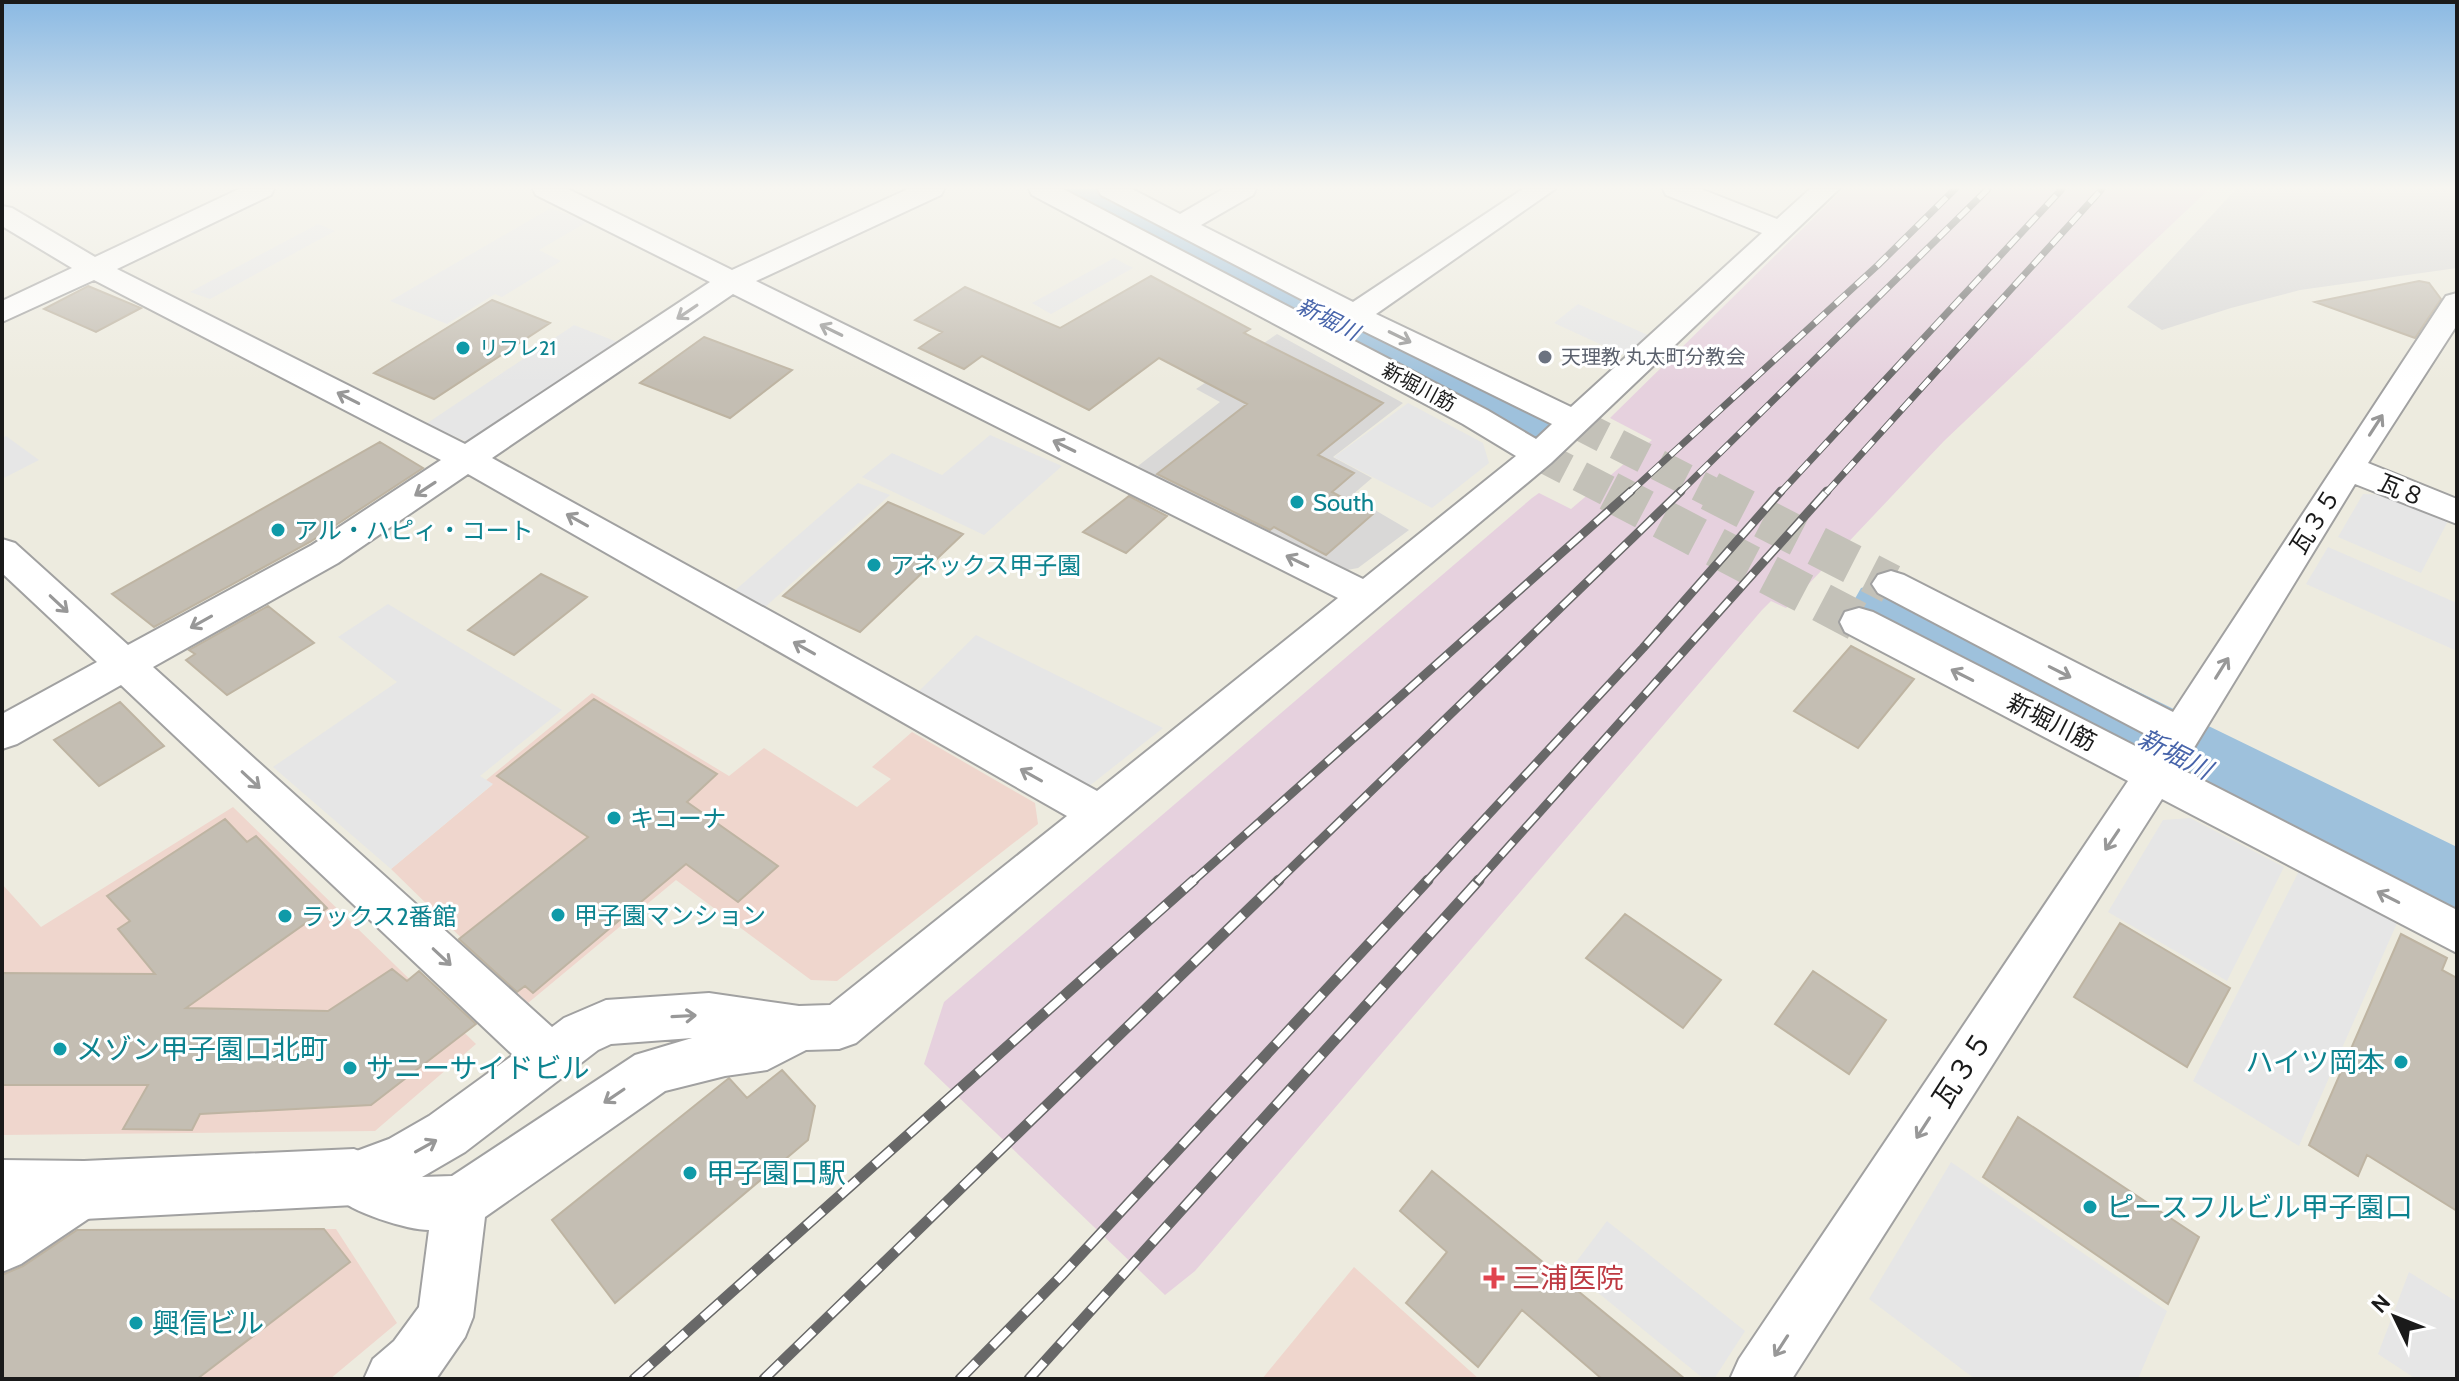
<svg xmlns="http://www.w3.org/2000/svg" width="2459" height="1381" viewBox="0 0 2459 1381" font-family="Cabin,'Noto Sans JP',sans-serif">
	<rect width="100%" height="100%" fill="#edebdf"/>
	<path fill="#d9d8d7" d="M 2236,189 L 2457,189 L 2457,268 L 2300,290 L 2231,308 L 2162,330 L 2127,307 Z
		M 1277,334 L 1403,403 L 1333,457 L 1372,478 L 1351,496 L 1409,530 L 1358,568 L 1336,572 L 1138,466 L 1220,402 L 1196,389 Z"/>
	<path fill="#efd6cd" d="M 592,693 L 729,776 L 764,748 L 857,807 L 891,779 L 872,767 L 912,732 L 1035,803 L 1038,824 L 837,981 L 811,980 L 676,880 L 528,1003 L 391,869 L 492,785 L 485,781 Z
		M 233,807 L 476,1044 L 375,1131 L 2,1135 L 2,884 L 41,927 Z
		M 336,1229 L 397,1323 L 330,1379 L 2,1379 L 2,1262 L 45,1232 Z
		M 1354,1267 L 1479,1379 L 1262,1379 Z"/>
	<path fill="#e6d1de" d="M 1843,189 L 2209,189 L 1944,441 L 1786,608 L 1771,601 L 1762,610 L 1195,1271 L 1165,1295 L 924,1064 L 944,1002 L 1532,498 L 1539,493 L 1571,509 L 1652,440 L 1610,418 Z"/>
	<path fill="#e6e6e6" d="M 551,208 L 587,222 L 539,250 L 561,261 L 502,297 L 495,294 L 447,324 L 390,301 Z
		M 318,224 L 335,231 L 210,299 L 190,292 Z
		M 1114,258 L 1133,268 L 1051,314 L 1032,303 Z
		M 1578,304 L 1650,336 L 1626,356 L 1554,323 Z
		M 574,325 L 625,345 L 479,447 L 426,424 Z
		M 1408,403 L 1483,443 L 1489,463 L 1432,508 L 1334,457 Z
		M 990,435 L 1062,466 L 984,535 L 862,477 L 892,453 L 942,475 Z
		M 6,436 L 39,460 L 2,479 L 2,438 Z
		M 858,483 L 890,495 L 764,608 L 732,593 Z
		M 2363,494 L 2391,495 L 2449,519 L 2421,573 L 2338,537 Z
		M 2328,547 L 2457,603 L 2457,651 L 2306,584 Z
		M 388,604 L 562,710 L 480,776 L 493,784 L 391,869 L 273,767 L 397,682 L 338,637 Z
		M 976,635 L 1163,728 L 1088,787 L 918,692 Z
		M 2190,818 L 2284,867 L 2227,981 L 2108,912 L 2163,820 Z
		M 2299,871 L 2397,923 L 2299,1146 L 2193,1081 Z
		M 1951,1162 L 2167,1311 L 2138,1379 L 1975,1379 L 1869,1299 Z
		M 1607,1221 L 1745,1331 L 1714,1379 L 1704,1379 L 1570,1270 Z
		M 2409,1272 L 2457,1302 L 2456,1379 L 2416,1379 L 2378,1354 Z"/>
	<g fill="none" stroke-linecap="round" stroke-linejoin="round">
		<path fill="#9ec1dc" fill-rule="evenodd" d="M 1045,189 L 1127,189 L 1564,409 L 1575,426 L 1564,443 L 1536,451 L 1508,443 L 1054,203 Z
			M 1893,579 L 1925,588 L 2457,847 L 2457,942 L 2419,929 L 1861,634 L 1848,611 L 1861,588 Z"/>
	</g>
	<path fill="#c4beb3" stroke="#beb4a2" stroke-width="2" d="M 1151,276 L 1250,329 L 1244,333 L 1383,403 L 1318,455 L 1354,473 L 1332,492 L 1373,514 L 1326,555 L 1274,527 L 1270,530 L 1157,474 L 1247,404 L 1159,358 L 1089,410 L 982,356 L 964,369 L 919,348 L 942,332 L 915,320 L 965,287 L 1060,328 Z
		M 2419,281 L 2429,283 L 2441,299 L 2415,338 L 2315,302 Z
		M 88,286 L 141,308 L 96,332 L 44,309 Z
		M 492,300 L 550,323 L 434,399 L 374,373 Z
		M 704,337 L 792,370 L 730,418 L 640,383 Z
		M 380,442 L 423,468 L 310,542 L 154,627 L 112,594 Z
		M 1129,496 L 1167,516 L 1126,553 L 1083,532 Z
		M 888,502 L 963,534 L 860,632 L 783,596 Z
		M 541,574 L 587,597 L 514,655 L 468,630 Z
		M 268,606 L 314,643 L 227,695 L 186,660 L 195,654 L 189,650 Z
		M 1851,646 L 1914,679 L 1858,748 L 1794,711 Z
		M 594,699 L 717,774 L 687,802 L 778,866 L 738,902 L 686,864 L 533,993 L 525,986 L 517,992 L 459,939 L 588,837 L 497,776 Z
		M 120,702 L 164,746 L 99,786 L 54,740 Z
		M 225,819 L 247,842 L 256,836 L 327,908 L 186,1008 L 328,1011 L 392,969 L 407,981 L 419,971 L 476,1024 L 371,1105 L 200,1114 L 192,1130 L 123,1129 L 148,1085 L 2,1085 L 2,973 L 155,974 L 118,929 L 130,921 L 107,896 Z
		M 1625,914 L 1721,980 L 1683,1028 L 1586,958 Z
		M 2120,923 L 2230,988 L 2187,1067 L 2074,997 Z
		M 2401,934 L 2447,958 L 2442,970 L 2457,978 L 2457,1211 L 2367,1155 L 2358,1176 L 2309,1145 Z
		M 1813,971 L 1886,1020 L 1849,1074 L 1775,1024 Z
		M 782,1070 L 815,1106 L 808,1140 L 615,1303 L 552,1220 L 729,1078 L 747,1098 Z
		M 2018,1117 L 2199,1237 L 2168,1304 L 1983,1177 Z
		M 1432,1171 L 1685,1379 L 1602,1379 L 1522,1310 L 1478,1367 L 1406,1303 L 1447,1252 L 1400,1211 Z
		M 324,1229 L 350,1262 L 197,1379 L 2,1379 L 2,1275 L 23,1266 L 77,1230 Z"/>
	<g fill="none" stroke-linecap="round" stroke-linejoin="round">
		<path stroke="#c3c1b8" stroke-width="31" stroke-dasharray="31 15" stroke-linecap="butt" d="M 1576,423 L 1713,493
			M 1539,455 L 1612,493"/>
		<path stroke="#c3c1b8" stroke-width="40" stroke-dasharray="40 20" stroke-linecap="butt" d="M 1609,491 L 1859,622
			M 1710,491 L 1891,584"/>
		<g stroke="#a1a1a1" stroke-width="4">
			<path id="minor" d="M 239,189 L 274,189 L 271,195 L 117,269 L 465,444 L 710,282 L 536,195 L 533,189 L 568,189 L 732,270 L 908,189 L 944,189 L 941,195 L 756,281 L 1363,579 L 1516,456 L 1463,424 L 1032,195 L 1029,189 L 1063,189 L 1487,410 L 1536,439 L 1552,424 L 1343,321 L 1101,195 L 1098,189 L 1132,189 L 1180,214 L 1223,189 L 1256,189 L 1253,195 L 1201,225 L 1353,302 L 1523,189 L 1555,189 L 1376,314 L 1571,407 L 1762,233 L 1666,195 L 1663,189 L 1701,189 L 1777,219 L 1810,189 L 1839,189 L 1551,463 L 856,1043 L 839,1049 L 806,1050 L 767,1070 L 725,1076 L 665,1091 L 485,1217 L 473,1317 L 465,1337 L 436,1379 L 364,1379 L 373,1359 L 394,1341 L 419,1307 L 429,1230 C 408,1230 349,1212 335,1195 C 332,1191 330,1182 328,1177 L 335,1159 L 389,1139 L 429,1116 L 513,1055 L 121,685 L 17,744 L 2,749 L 2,714 L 97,662 L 2,573 L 2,539 L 15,543 L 128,645 L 312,545 L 441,460 L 94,280 L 2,322 L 2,301 L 72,268 L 2,226 L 2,206 L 12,208 L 95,257 ZM 733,294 L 1338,598 L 1097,791 L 492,458 ZM 468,474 L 1067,816 L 830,1005 L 799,1006 L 709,993 L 606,1000 L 564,1018 L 552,1027 L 153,667 L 338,563 ZM 692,1038 L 635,1055 L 452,1176 L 422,1177 L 465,1152 L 598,1050 L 611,1044 Z
				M 2457,293 L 2457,325 L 2368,463 L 2457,499 L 2457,524 L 2355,484 L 2181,769 L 2457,910 L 2457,953 L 2162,799 L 1792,1379 L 1730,1379 L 1739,1359 L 2128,781 L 1845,632 L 1840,622 L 1845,612 L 1859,608 L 1873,612 L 2147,752 L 2155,739 L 1878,593 L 1872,584 L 1878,575 L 1891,571 L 1904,575 L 2173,712 L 2442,302 L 2446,296 Z
				M 84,1164 L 103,1171 L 110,1190 L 103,1209 L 21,1264 L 2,1272 L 2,1213 L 65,1171 Z"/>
		</g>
		<g stroke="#a1a1a1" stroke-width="4">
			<path id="tertiary" d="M 354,1149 L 374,1157 L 383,1177 L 374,1197 L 354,1205 L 84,1219 L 2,1218 L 2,1160 L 84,1161 Z"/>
		</g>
		<use href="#minor" fill="#fff" fill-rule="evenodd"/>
		<use href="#tertiary" fill="#fff" fill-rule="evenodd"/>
		<g stroke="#686868" stroke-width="7">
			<path id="rail-far2" d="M 1629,493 L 1878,265 L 1955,189
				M 1679,493 L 1988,189
				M 1780,493 L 2062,189
				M 1826,493 L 2102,189"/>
		</g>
		<g stroke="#686868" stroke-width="9">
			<path id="rail-far1" d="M 1192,882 L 1631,491
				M 1277,882 L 1681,491
				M 1426,882 L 1643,648 L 1781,491
				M 1477,882 L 1827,491"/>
		</g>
		<g stroke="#686868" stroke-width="11">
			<path id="rail" d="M 634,1379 L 1194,880
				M 764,1379 L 1279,880
				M 960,1379 L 1061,1276 L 1428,880
				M 1029,1379 L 1479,880"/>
		</g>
		<use href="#rail-far2" stroke="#fff" stroke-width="5" stroke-dasharray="14" stroke-linecap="butt"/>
		<use href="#rail-far1" stroke="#fff" stroke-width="6" stroke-dasharray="18" stroke-linecap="butt"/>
		<use href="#rail" stroke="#fff" stroke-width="8" stroke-dasharray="23" stroke-linecap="butt"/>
	</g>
	<defs><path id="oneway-shaft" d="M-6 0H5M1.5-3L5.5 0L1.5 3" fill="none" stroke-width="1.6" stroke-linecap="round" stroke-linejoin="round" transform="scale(2)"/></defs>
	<g stroke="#989898">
		<use href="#oneway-shaft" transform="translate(687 312) rotate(146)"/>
		<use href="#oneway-shaft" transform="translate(831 330) rotate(-154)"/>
		<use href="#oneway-shaft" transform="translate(1400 337) rotate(26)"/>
		<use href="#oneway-shaft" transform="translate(348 398) rotate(-153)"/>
		<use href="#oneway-shaft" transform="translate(2376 425) rotate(-57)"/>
		<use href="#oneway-shaft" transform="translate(1064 446) rotate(-154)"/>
		<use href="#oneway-shaft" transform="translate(425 489) rotate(147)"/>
		<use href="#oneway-shaft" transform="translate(577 520) rotate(-151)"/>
		<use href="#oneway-shaft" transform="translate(1297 561) rotate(-154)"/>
		<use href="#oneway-shaft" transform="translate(59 604) rotate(43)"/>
		<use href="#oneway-shaft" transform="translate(201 622) rotate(151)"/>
		<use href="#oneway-shaft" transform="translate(804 648) rotate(-151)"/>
		<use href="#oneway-shaft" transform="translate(2222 668) rotate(-58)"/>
		<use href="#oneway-shaft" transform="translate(2060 672) rotate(27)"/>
		<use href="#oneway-shaft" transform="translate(1962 675) rotate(-153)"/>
		<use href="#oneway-shaft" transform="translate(1031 775) rotate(-151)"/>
		<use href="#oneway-shaft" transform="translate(251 780) rotate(43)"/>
		<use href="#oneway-shaft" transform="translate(2112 840) rotate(124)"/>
		<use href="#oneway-shaft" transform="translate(2388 897) rotate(-153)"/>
		<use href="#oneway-shaft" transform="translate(442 957) rotate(43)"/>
		<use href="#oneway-shaft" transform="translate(684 1016) rotate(-3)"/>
		<use href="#oneway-shaft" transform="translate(614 1096) rotate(146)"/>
		<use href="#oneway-shaft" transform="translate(1923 1128) rotate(123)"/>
		<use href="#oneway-shaft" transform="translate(426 1146) rotate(-29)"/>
		<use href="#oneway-shaft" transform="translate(1781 1346) rotate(123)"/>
	</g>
	<linearGradient id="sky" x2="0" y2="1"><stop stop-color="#8ab9e3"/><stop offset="0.49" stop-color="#f7f6f1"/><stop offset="1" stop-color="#f7f6f1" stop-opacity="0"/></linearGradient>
	<rect width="2459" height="383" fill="url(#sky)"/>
	<g fill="#0f9aa8" stroke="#fff" stroke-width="3">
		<circle cx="463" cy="348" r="8"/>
		<circle cx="1297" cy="502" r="8"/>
		<circle cx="278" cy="530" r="8"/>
		<circle cx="874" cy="565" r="8"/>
		<circle cx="614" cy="818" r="8"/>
		<circle cx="558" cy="915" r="8"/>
		<circle cx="285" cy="916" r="8"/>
		<circle cx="60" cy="1049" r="8"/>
		<circle cx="2401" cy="1062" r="8"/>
		<circle cx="350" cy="1068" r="8"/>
		<circle cx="690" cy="1173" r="8"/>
		<circle cx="2090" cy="1207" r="8"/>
		<circle cx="136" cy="1323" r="8"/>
	</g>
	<circle fill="#6b7280" stroke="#fff" stroke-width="3" cx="1545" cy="357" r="8"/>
	<path fill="#e0444e" stroke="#fff" stroke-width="3" d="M1490 1266h8v8h8v8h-8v8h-8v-8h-8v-8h8z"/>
	<g text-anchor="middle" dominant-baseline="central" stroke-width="6" stroke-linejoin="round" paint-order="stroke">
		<g font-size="20" fill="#0d838f" stroke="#fff" text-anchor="start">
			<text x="479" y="348">リフレ21</text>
		</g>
		<g font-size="20" fill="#5b616d" stroke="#fff" text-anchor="start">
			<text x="1561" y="357">天理教 丸太町分教会</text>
		</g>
		<g font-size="20" fill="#1a1a1a" stroke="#fff">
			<text transform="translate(1419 387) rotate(28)">新堀川筋</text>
		</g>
		<g font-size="22" font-style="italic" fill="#4764aa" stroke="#fff">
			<text transform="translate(1328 319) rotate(27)">新堀川</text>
		</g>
		<g font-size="24" fill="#1a1a1a" stroke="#fff">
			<text transform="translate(2402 490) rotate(22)">瓦８</text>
			<text transform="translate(2315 521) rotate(-58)">瓦３５</text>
			<text transform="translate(2052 722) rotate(27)">新堀川筋</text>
		</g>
		<g font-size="24" fill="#0d838f" stroke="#fff" text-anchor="start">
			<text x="1313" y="502">South</text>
			<text x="294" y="530">アル・ハピィ・コート</text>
			<text x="890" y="565">アネックス甲子園</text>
			<text x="630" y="818">キコーナ</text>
			<text x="574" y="915">甲子園マンション</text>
			<text x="301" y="916">ラックス2番館</text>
		</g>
		<g font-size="26" font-style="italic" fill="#4764aa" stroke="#fff">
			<text transform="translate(2175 754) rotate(27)">新堀川</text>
		</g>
		<g font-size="28" fill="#0d838f" stroke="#fff" text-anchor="start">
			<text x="76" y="1049">メゾン甲子園口北町</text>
			<text x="2385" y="1062" text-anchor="end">ハイツ岡本</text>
			<text x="366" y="1068">サニーサイドビル</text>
			<text x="706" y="1173">甲子園口駅</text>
			<text x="2106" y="1207">ピースフルビル甲子園口</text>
			<text x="152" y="1323">興信ビル</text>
		</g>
		<g font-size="28" fill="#1a1a1a" stroke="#fff">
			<text transform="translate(1962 1069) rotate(-57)">瓦３５</text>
		</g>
		<g font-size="28" fill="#be3a42" stroke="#fff" text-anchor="start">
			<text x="1512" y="1278">三浦医院</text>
		</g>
	</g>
	<rect width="2459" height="1381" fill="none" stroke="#1a1a1a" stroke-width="8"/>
	<g transform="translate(2395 1317) rotate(313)" stroke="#ffffff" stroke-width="6" paint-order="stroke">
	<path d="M0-6L14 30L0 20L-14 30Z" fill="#1a1a1a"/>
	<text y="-12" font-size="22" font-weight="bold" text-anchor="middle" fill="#1a1a1a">N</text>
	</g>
</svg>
